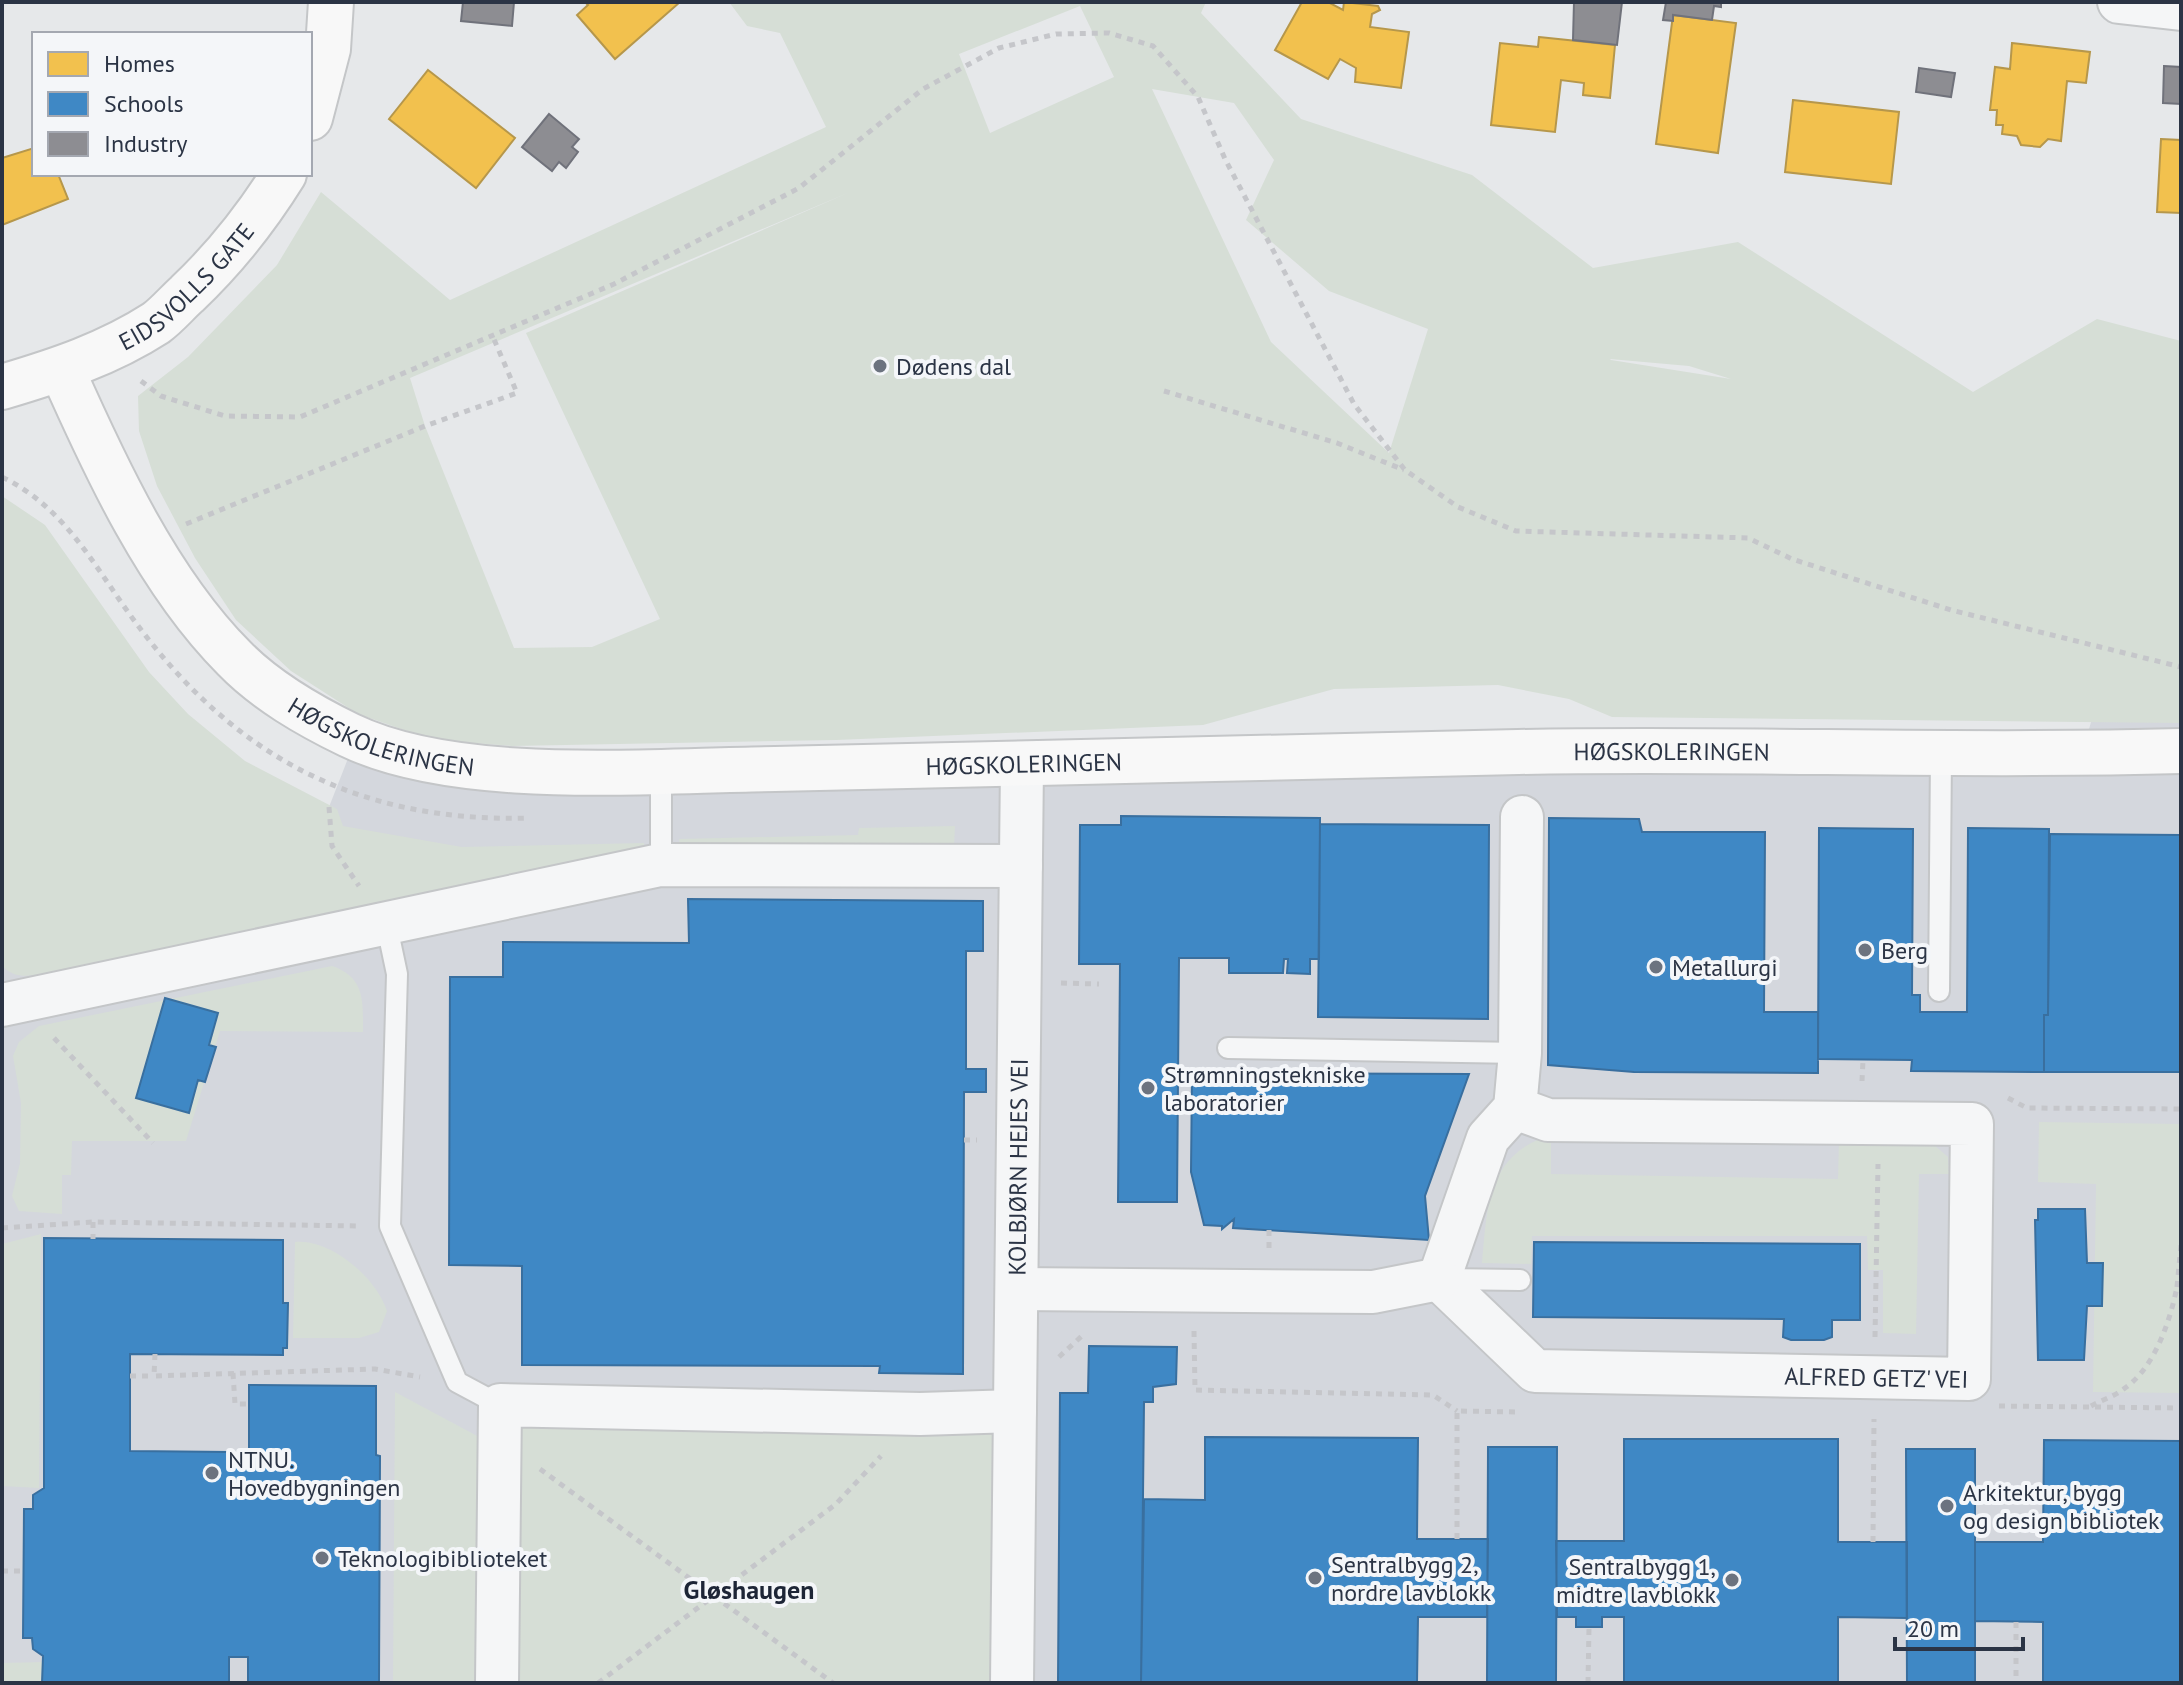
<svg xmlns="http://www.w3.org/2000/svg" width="2183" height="1685" viewBox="0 0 2183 1685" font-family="'PT Sans',sans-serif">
	<rect width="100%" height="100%" fill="#e6e8ea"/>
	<path fill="#d4d7dd" d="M 2181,414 L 2181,1683 L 2,1683 L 2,932 L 329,807 L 356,738 L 425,759 L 2082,753 Z"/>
	<path fill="#d6ded6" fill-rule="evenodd" d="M 729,2 L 1206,2 L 1201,13 L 1301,119 L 1472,175 L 1593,268 L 1738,242 L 1973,392 L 2097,319 L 2181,341 L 2181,723 L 1612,717 L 1569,699 L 1498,685 L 1334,689 L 1203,725 L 836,740 L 512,746 L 433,740 L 358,714 L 291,671 L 236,620 L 195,558 L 157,486 L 139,431 L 138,396 L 188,357 L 277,265 L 321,192 L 450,300 L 826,127 L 780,33 L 747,26 ZM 1080,6 L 1114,77 L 990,133 L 959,54 ZM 1152,89 L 1234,103 L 1274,160 L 1246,220 L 1329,291 L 1428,329 L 1389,453 L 1271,342 ZM 850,192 L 526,333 L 660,619 L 592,647 L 514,648 L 425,426 L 410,378 ZM 1610,359 L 1689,366 L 1731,379 L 1611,360 Z
		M 2,496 L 45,525 L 149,672 L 188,714 L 245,761 L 337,809 L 343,826 L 462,847 L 644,843 L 645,848 L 36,975 C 23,977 12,976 2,966 Z
		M 955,826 L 954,846 L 680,846 L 679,839 L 858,835 L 859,828 Z
		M 332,966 C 365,977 363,1001 363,1032 L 220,1031 L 186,1141 L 72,1141 L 71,1175 L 62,1175 L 62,1214 L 19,1211 L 12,1196 L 20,1163 L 21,1103 L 13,1056 L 19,1042 L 39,1026 Z
		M 2039,1122 L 2181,1124 L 2181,1393 L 2093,1392 L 2096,1184 L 2038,1182 Z
		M 1551,1135 L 1551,1174 L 1838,1179 L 1839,1141 L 1934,1145 L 1948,1157 L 1949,1174 L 1919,1174 L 1916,1334 L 1883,1333 L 1883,1270 L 1868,1270 L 1867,1236 L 1532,1236 L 1531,1264 L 1482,1263 C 1487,1205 1488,1154 1551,1135 Z
		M 41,1234 L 39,1488 L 2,1486 L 2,1244 Z
		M 295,1242 C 331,1239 376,1277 387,1311 L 379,1332 L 359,1338 L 293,1338 Z
		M 395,1392 L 481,1438 L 479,1683 L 393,1683 Z
		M 517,1425 L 994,1430 L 991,1683 L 514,1683 Z
		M 44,1662 L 44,1683 L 2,1683 L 2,1663 Z"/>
	<path fill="#f2c14e" stroke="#b6974b" stroke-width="2" d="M 585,2 L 680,2 L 615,59 L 577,15 L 588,5 Z
		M 1302,2 L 1328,2 L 1343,10 L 1344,2 L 1378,6 L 1380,10 L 1372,14 L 1370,27 L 1409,32 L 1401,88 L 1355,82 L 1356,68 L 1340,59 L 1328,79 L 1275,50 Z
		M 1673,15 L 1736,23 L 1718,153 L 1656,144 Z
		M 1539,37 L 1615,45 L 1610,98 L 1583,95 L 1584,83 L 1561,80 L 1555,132 L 1491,125 L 1500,43 L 1538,47 Z
		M 2012,43 L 2090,52 L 2086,83 L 2067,81 L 2061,141 L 2048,139 L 2040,147 L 2021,145 L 2017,136 L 2002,134 L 2003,125 L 1996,125 L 1997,110 L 1990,110 L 1995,67 L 2010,69 Z
		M 428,70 L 515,138 L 476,188 L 389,119 Z
		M 1793,100 L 1899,112 L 1891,184 L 1785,172 Z
		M 2161,139 L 2181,140 L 2181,213 L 2157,212 Z
		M 34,148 L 34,174 L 58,174 L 68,199 L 2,225 L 2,158 Z"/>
	<path fill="#3f88c5" stroke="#396f9f" stroke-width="2" d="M 1121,816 L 1320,818 L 1319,959 L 1310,959 L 1310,974 L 1287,973 L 1288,959 L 1284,959 L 1283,973 L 1229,973 L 1229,958 L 1179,958 L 1177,1202 L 1118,1202 L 1120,964 L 1079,964 L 1080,825 L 1121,825 Z
		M 1549,818 L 1639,819 L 1642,832 L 1765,832 L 1764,1012 L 1818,1012 L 1818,1073 L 1634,1072 L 1548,1065 Z
		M 1320,824 L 1489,825 L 1488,1019 L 1318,1017 Z
		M 1819,828 L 1913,829 L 1912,995 L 1920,995 L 1920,1012 L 1967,1012 L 1968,828 L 2049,829 L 2048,1015 L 2044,1015 L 2044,1072 L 1911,1071 L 1912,1060 L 1818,1059 Z
		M 2050,834 L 2181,835 L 2181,1072 L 2044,1072 L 2044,1015 L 2048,1015 Z
		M 688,899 L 983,901 L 983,951 L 966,951 L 966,1069 L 986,1069 L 986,1092 L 964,1092 L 963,1374 L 879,1373 L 880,1366 L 522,1365 L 522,1266 L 449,1265 L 450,977 L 503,977 L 503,942 L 689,943 Z
		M 165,998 L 218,1013 L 209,1045 L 216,1047 L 205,1082 L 198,1080 L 189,1113 L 136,1098 Z
		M 1192,1073 L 1469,1074 L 1425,1196 L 1429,1240 L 1233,1228 L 1234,1219 L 1222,1229 L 1222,1226 L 1204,1225 L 1191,1172 Z
		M 2038,1209 L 2085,1209 L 2087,1263 L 2103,1263 L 2102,1306 L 2087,1306 L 2084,1360 L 2038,1360 L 2035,1220 L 2038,1220 Z
		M 44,1238 L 283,1240 L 283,1303 L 288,1303 L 287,1348 L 283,1348 L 283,1355 L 130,1354 L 130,1451 L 229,1452 L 229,1457 L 249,1458 L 249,1385 L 376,1386 L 376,1455 L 380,1456 L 379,1683 L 248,1683 L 248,1657 L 229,1657 L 229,1683 L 42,1683 L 43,1656 L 33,1649 L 32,1638 L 23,1638 L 24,1509 L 33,1509 L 33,1495 L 44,1488 Z
		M 1534,1242 L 1860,1244 L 1860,1320 L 1832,1320 L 1832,1337 L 1824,1340 L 1791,1340 L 1783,1337 L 1784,1319 L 1533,1317 Z
		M 1089,1346 L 1177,1347 L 1176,1384 L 1153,1387 L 1153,1402 L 1144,1402 L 1141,1683 L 1058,1683 L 1060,1393 L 1088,1393 Z
		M 1205,1437 L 1418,1438 L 1417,1539 L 1488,1539 L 1487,1617 L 1418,1617 L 1417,1683 L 1141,1683 L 1144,1499 L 1205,1500 Z
		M 1624,1439 L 1838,1439 L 1838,1542 L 1907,1542 L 1907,1618 L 1838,1617 L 1838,1683 L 1624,1683 L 1624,1617 L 1602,1617 L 1602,1627 L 1576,1627 L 1576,1617 L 1557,1617 L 1556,1541 L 1624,1541 Z
		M 2044,1440 L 2181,1441 L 2181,1683 L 2043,1683 L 2043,1622 L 1975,1621 L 1975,1542 L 2043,1542 Z
		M 1488,1447 L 1557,1447 L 1556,1683 L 1487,1683 Z
		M 1906,1449 L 1975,1449 L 1975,1683 L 1907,1683 Z"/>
	<path fill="#8d8d92" stroke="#70727b" stroke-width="2" d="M 463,2 L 514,2 L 512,26 L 461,21 Z
		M 1574,2 L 1622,2 L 1617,45 L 1573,40 Z
		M 1666,2 L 1721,2 L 1721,7 L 1714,6 L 1712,20 L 1673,15 L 1673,21 L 1663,20 Z
		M 2164,66 L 2181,67 L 2181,104 L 2163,103 Z
		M 1919,68 L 1955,73 L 1951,97 L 1916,92 Z
		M 549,114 L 579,139 L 572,147 L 578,152 L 566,168 L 559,162 L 552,171 L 522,147 Z"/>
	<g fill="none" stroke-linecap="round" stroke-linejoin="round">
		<g stroke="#c4c6c8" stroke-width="24">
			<path id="lane" d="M 661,845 L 661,770
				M 386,922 L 397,974 L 390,1226 L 457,1382 L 500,1405
				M 1939,991 L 1941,753
				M 1228,1048 L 1520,1053
				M 1443,1279 L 1520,1280"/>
		</g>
		<g stroke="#c4c6c8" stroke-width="46">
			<g id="street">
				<path d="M 2119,2 L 2181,9"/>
				<path d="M 2,1005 L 660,865 L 1021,866"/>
				<path id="s1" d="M 1515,1108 L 1488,1138 L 1439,1279 L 1535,1371 L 1969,1379 L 1972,1124 L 1548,1120 L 1515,1108 L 1520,1053 L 1522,817"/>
				<path d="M 1017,1289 L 1373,1292 L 1439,1279"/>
				<path d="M 497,1683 L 500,1405 L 920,1414 L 1015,1411"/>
				<path id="s2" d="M 1012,1683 L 1022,765"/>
			</g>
		</g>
		<g stroke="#c4c6c8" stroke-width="48">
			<g id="secondary">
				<path d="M 310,118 L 328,49 L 331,2"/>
				<path id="s3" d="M 62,370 C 105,467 158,582 234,658 C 266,691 308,715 349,735 C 459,788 652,770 775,769 C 1023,765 1270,756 1518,752 C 1739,748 1960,757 2181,751"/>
				<path id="s4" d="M 2,387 C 56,371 108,354 156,323 C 167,315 177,303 187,294 C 226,257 256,219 284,174"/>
			</g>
		</g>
		<path stroke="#c5c6ca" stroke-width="5" stroke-dasharray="6 6" stroke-linecap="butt" d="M 141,381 L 161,396 L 225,416 L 300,417 L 614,284 L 799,188 L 923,89 L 999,48 L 1056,34 L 1109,33 L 1153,46 L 1198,97 L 1225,159 L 1354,404 L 1405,470 L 1458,507 L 1516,531 L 1748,538 L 1792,559 L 1951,610 L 2181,667
			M 1164,391 L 1337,443 L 1404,470
			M 2,477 C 62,506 91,560 128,612 C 228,753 354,823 529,818
			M 186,524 L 425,426 L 517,393 L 493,337
			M 329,807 L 332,846 L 359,886
			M 1061,983 L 1099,984
			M 54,1038 L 153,1143
			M 1862,1081 L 1863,1060
			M 2008,1098 L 2027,1108 L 2181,1109
			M 964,1140 L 977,1140
			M 93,1222 L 93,1239
			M 2,1228 L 93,1222 L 361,1226
			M 1269,1230 L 1269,1250
			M 2177,1287 L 2181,1245
			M 1194,1331 L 1195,1390 L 1433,1395 L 1457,1411
			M 1875,1337 L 1878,1164
			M 155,1354 L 154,1376 L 375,1369 L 420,1377
			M 1059,1357 L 1084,1334
			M 233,1373 L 235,1404 L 249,1404
			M 130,1376 L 154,1376
			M 1999,1406 L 2181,1408
			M 2091,1406 C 2102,1400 2115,1396 2125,1388 C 2155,1367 2170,1321 2177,1287 L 2181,1285
			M 540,1469 L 833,1683
			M 1457,1539 L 1457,1411 L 1520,1412
			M 1873,1542 L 1874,1419
			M 2,1571 L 23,1571
			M 2016,1622 L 2016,1683
			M 598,1683 L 836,1504 L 881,1456
			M 1588,1683 L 1589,1627"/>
		<use href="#lane" stroke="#f5f6f7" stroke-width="20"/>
		<use href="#street" stroke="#f5f6f7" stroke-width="42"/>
		<use href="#secondary" stroke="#f8f8f8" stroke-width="44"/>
	</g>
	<g fill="#6c737f" stroke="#f4f6f9" stroke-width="3">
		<circle cx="880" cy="366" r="8"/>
		<circle cx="1865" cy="950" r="8"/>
		<circle cx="1656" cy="967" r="8"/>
		<circle cx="1148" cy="1088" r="8"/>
		<circle cx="212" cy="1473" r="8"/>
		<circle cx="1947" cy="1506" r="8"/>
		<circle cx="322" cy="1558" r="8"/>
		<circle cx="1315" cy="1578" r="8"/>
		<circle cx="1732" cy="1580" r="8"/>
	</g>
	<g text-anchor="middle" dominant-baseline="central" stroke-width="8" stroke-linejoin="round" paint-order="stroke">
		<g font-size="24" fill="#2b3445" stroke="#f4f6f9">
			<text stroke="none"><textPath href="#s4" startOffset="214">EIDSVOLLS GATE</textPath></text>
			<text stroke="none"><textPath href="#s3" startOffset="508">HØGSKOLERINGEN</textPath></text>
			<text stroke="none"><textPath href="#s3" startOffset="1804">HØGSKOLERINGEN</textPath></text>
			<text stroke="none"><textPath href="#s3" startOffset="1156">HØGSKOLERINGEN</textPath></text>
			<text stroke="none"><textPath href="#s2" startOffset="516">KOLBJØRN HEJES VEI</textPath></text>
			<text stroke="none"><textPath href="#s1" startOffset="664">ALFRED GETZ' VEI</textPath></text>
		</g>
		<g font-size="24" fill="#2b3445" stroke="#f4f6f9" text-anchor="start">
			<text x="896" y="366">Dødens dal</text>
			<text x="1881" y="950">Berg</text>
			<text x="1672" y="967">Metallurgi</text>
			<text x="1164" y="1074">Strømningstekniske<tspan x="1164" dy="28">laboratorier</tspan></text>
			<text x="228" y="1459">NTNU.<tspan x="228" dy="28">Hovedbygningen</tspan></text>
			<text x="1963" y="1492">Arkitektur, bygg<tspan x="1963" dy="28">og design bibliotek</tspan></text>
			<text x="338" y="1558">Teknologibiblioteket</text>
			<text x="1331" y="1564">Sentralbygg 2,<tspan x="1331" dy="28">nordre lavblokk</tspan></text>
			<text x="1716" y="1566" text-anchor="end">Sentralbygg 1,<tspan x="1716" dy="28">midtre lavblokk</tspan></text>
		</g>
		<g font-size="26" font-weight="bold" fill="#1d2536" stroke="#f4f6f9">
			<text x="749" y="1589">Gløshaugen</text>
		</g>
	</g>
	<rect width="2183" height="1685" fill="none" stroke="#2b3445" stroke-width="8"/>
	<rect x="32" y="32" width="280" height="144" fill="#f4f6f9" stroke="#a4a8b1" stroke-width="2"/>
	<rect x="48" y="52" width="40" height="24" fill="#f2c14e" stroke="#a4a8b1" stroke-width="2"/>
	<text x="104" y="72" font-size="24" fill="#2b3445">Homes</text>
	<rect x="48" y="92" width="40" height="24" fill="#3f88c5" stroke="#a4a8b1" stroke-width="2"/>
	<text x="104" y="112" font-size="24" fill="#2b3445">Schools</text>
	<rect x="48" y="132" width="40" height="24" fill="#8d8d92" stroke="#a4a8b1" stroke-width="2"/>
	<text x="104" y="152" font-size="24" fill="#2b3445">Industry</text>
	<path d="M1895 1637v12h128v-12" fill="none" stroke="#2b3445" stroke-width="4"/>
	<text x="1907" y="1637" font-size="24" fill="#2b3445" stroke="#f4f6f9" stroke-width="6" paint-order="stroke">20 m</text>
</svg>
